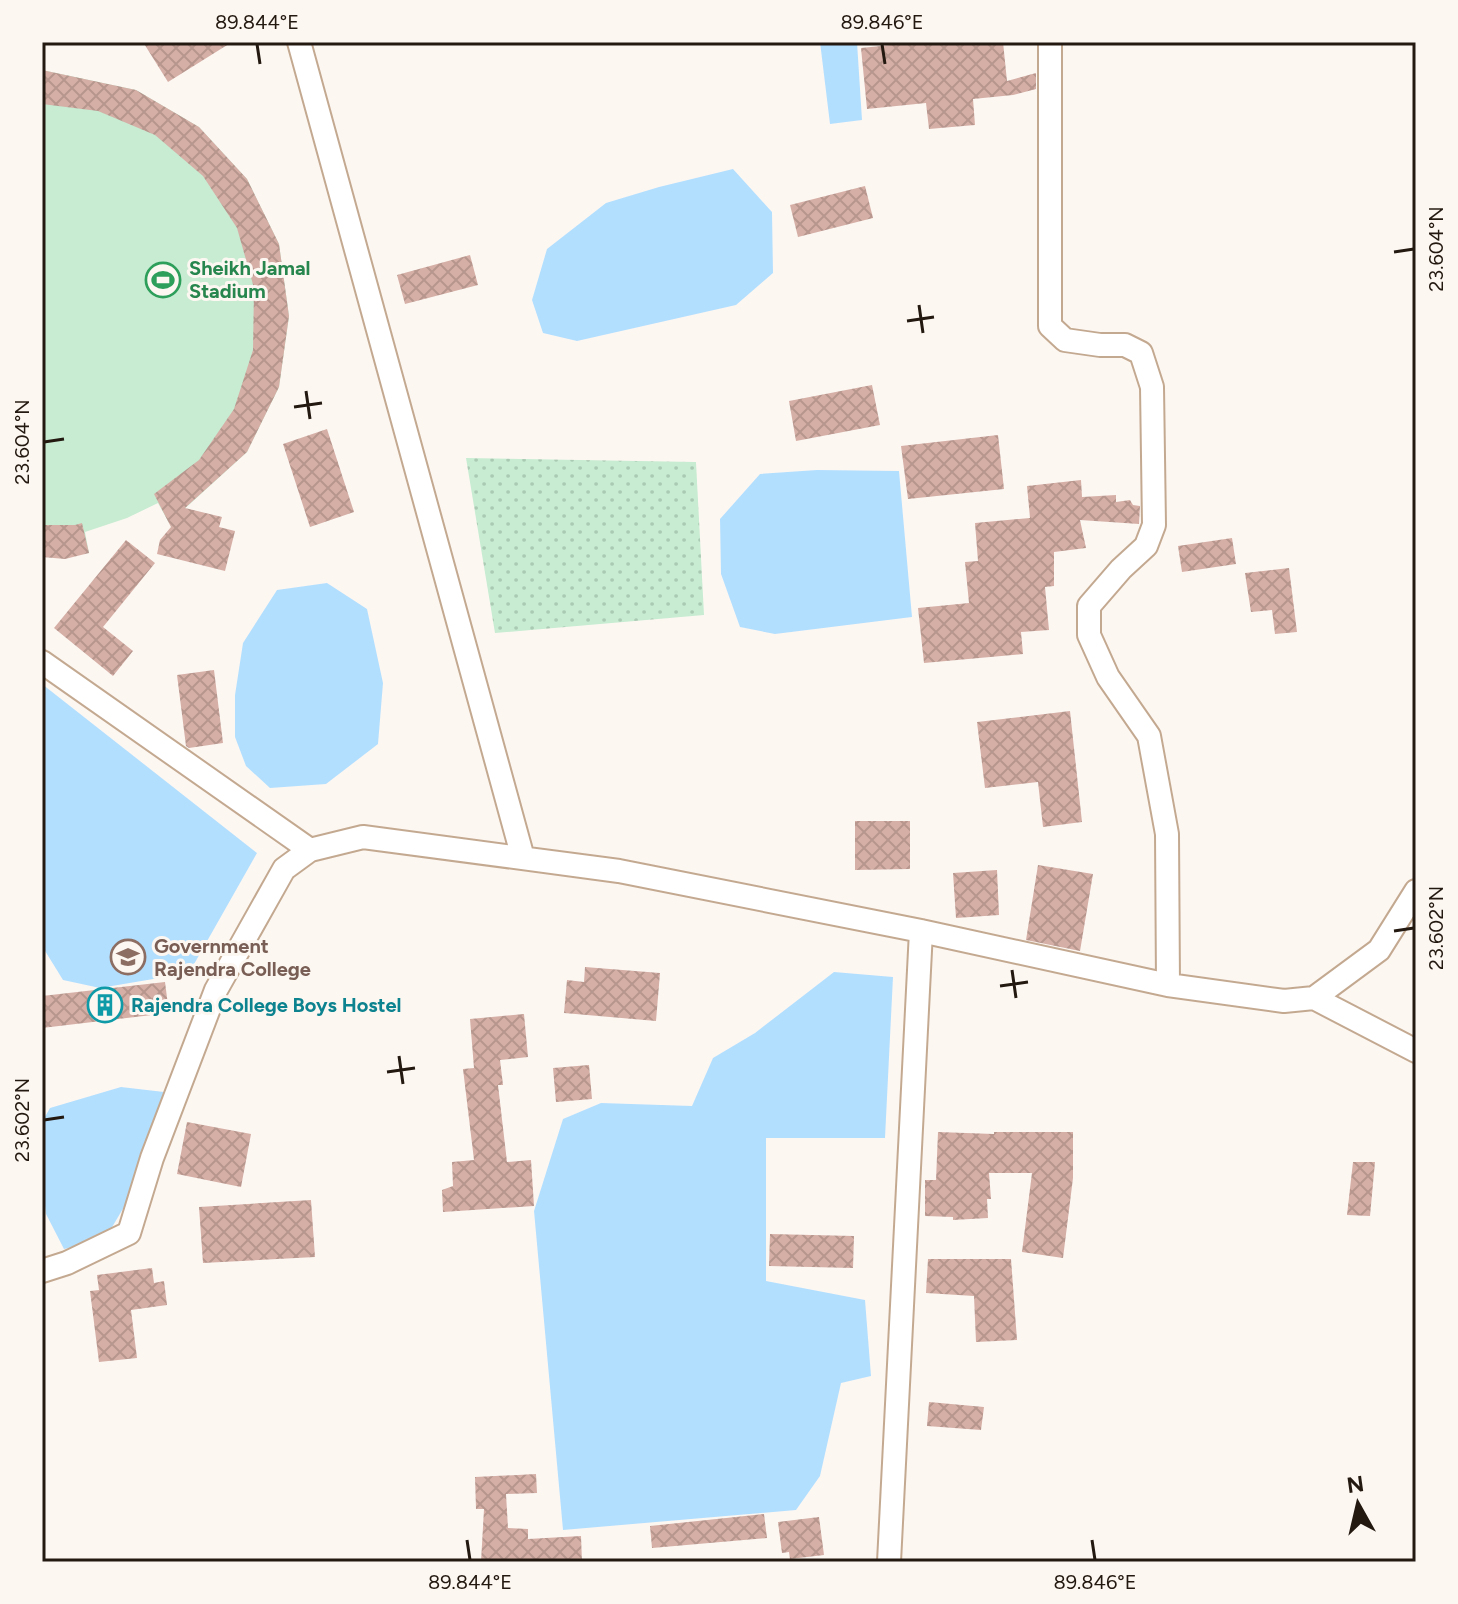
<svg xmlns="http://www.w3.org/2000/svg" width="1458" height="1604" viewBox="0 0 1458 1604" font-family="Figtree,sans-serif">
	<defs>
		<pattern id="park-dots" width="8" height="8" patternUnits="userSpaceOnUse" patternTransform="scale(2)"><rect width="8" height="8" fill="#c7ecd2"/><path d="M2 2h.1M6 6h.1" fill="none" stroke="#abcab3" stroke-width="1.8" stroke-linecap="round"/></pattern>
		<pattern id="building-cross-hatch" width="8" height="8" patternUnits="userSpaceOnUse" patternTransform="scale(2)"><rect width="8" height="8" fill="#d5afa6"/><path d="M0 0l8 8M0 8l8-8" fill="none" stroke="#b7968e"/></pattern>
	</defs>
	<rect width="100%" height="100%" fill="#fdf7f2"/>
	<path fill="url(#park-dots)" d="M 466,458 L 696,462 L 704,615 L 495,633 Z"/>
	<path fill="#c7ecd2" d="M 42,70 L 136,90 L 199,127 L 247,179 L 279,244 L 289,316 L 279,387 L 247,452 L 169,523 L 158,503 L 127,518 L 85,532 L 89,553 L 42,557 Z"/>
	<path fill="#b3dfff" d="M 820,42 L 857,42 L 862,120 L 830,124 Z
		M 733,169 L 772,212 L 773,273 L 736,305 L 577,341 L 543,333 L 532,300 L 547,249 L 606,203 L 659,187 Z
		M 817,470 L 899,471 L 912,617 L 775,634 L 740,627 L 721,574 L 720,519 L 760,474 Z
		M 327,583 L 367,609 L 383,683 L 378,744 L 326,784 L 270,788 L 246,766 L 235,737 L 235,695 L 243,643 L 277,590 Z
		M 42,684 L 257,853 L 189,973 L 100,988 L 63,980 L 42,946 Z
		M 834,972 L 893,977 L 885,1138 L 766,1138 L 766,1281 L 865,1300 L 871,1376 L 841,1383 L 820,1476 L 796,1510 L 563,1530 L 534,1211 L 563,1119 L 601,1103 L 692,1106 L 713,1058 L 755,1033 Z
		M 121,1087 L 164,1092 L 124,1207 L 105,1239 L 64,1249 L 46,1214 L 42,1182 L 42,1122 L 50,1108 Z"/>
	<path fill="url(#building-cross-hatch)" d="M 143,42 L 232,42 L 168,82 Z
		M 920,42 L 1003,42 L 1007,81 L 1036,73 L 1036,89 L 1013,95 L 973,99 L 975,125 L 929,129 L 926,103 L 867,109 L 861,48 Z
		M 42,70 L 136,90 L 199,127 L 247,179 L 279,244 L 289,316 L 279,387 L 247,452 L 185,508 L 222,517 L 219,527 L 235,531 L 225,571 L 157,554 L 160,540 L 171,527 L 154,494 L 199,460 L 234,409 L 253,350 L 254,288 L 237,228 L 203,176 L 155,135 L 98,111 L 42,104 Z
		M 865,186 L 873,218 L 798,237 L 790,205 Z
		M 470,255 L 478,285 L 405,304 L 397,275 Z
		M 872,385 L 880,425 L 796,441 L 789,401 Z
		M 327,429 L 354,512 L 310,527 L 283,444 Z
		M 998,435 L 1004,489 L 908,499 L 901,446 Z
		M 1081,480 L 1082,497 L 1116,495 L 1116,502 L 1130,500 L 1133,505 L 1140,506 L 1139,524 L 1080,520 L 1086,548 L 1054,552 L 1054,586 L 1045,587 L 1049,630 L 1021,632 L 1023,654 L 924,663 L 918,608 L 969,603 L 965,562 L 978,561 L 975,523 L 1030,518 L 1027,486 Z
		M 82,523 L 89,553 L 65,559 L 42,557 L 42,525 L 75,525 Z
		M 1232,538 L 1236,564 L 1182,572 L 1178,546 Z
		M 126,540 L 155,563 L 103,627 L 133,651 L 113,676 L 54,628 Z
		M 1289,568 L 1297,632 L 1275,634 L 1272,610 L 1251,612 L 1245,573 Z
		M 214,670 L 223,743 L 189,748 L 186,746 L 177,675 Z
		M 1070,711 L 1082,822 L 1043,827 L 1038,782 L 985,788 L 977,722 Z
		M 855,821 L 910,821 L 910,869 L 855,870 Z
		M 1038,865 L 1093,874 L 1080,951 L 1026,940 Z
		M 997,870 L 999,915 L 956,918 L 953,873 Z
		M 585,967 L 660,973 L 656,1021 L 564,1013 L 567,980 L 584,982 Z
		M 165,982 L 169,1013 L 42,1028 L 42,996 Z
		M 524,1014 L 528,1057 L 500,1060 L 503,1085 L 498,1085 L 507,1162 L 531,1160 L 534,1206 L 443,1212 L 442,1190 L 453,1186 L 452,1162 L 474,1160 L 463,1069 L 474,1068 L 470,1019 Z
		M 589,1065 L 592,1099 L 556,1102 L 553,1068 Z
		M 187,1122 L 251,1134 L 241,1187 L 177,1174 Z
		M 938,1132 L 994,1134 L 994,1132 L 1073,1132 L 1073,1178 L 1063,1258 L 1022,1252 L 1032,1173 L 989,1173 L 991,1199 L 987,1199 L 988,1218 L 953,1220 L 953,1217 L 925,1216 L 925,1180 L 936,1180 Z
		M 1353,1162 L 1375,1162 L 1370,1216 L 1347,1215 Z
		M 311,1200 L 315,1257 L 203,1263 L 199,1207 Z
		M 770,1234 L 854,1236 L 853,1268 L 769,1266 Z
		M 928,1259 L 1011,1259 L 1017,1340 L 976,1342 L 974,1296 L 926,1293 Z
		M 152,1268 L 154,1283 L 164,1281 L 167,1305 L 131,1310 L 137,1358 L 99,1362 L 90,1291 L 99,1290 L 97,1275 Z
		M 929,1402 L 984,1407 L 981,1430 L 927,1426 Z
		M 536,1474 L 537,1493 L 506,1494 L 508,1528 L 528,1529 L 528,1539 L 581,1536 L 582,1562 L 481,1562 L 484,1509 L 476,1509 L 475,1477 Z
		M 764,1514 L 767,1538 L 652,1548 L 650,1526 Z
		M 819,1517 L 824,1555 L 790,1559 L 789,1552 L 782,1553 L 778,1522 Z"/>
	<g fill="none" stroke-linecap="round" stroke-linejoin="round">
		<g stroke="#c4a991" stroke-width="26">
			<path id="minor" d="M 299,42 L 523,858
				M 1050,42 L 1050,326 L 1065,340 L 1100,345 L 1125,345 L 1141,353 L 1152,387 L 1154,525 L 1146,546 L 1121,569 L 1089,606 L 1089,635 L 1108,677 L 1149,736 L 1167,834 L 1168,985
				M 42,662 L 310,850
				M 1314,998 L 1416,1051
				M 42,1271 L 67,1263 L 129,1233 L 152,1158 L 216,990 L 284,869 L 310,850 L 363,837 L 619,871 L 921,931 L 1168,985 L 1284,1001 L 1314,998 L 1379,950 L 1416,891
				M 889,1562 L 921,931"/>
		</g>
		<use href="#minor" stroke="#fff" stroke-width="22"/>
	</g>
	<path fill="none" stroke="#231910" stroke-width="3" d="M 257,44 L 260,64M 882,44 L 885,64M 1394,252 L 1414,249M 919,305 L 923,333M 907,321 L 934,317M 306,391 L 310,419M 294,407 L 322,403M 44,442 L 64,439M 1394,931 L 1414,928M 1012,970 L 1016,998M 1000,986 L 1028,982M 399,1056 L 403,1084M 387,1072 L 415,1068M 44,1120 L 64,1117M 467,1540 L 470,1560M 1092,1540 L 1095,1560"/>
	<defs>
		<g id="stadium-ring" transform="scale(1.8)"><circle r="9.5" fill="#fdf7f2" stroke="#2e9e5b" stroke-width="1.5"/><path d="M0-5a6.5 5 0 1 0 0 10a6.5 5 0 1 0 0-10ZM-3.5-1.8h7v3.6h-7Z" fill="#2e9e5b"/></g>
		<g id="university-ring" transform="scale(1.8)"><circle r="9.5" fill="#fdf7f2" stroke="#8d6e63" stroke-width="1.5"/><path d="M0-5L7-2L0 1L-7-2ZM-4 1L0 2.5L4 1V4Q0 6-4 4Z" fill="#8d6e63"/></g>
		<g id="building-ring" transform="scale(1.8)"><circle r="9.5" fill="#fdf7f2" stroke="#0f9aa8" stroke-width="1.5"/><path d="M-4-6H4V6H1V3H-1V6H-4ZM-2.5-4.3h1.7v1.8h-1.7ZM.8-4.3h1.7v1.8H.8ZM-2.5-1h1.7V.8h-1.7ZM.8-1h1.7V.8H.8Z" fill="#0f9aa8"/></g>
	</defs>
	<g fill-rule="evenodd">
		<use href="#stadium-ring" x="163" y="280"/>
		<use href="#university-ring" x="128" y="957"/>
		<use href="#building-ring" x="105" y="1005"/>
	</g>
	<g text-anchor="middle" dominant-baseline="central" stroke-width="6" stroke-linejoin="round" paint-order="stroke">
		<g font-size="20" font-weight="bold" fill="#27864d" stroke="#fdf7f2" text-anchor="start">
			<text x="189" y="268">Sheikh Jamal<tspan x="189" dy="23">Stadium</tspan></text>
		</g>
		<g font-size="20" font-weight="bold" fill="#785e54" stroke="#fdf7f2" text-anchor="start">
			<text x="154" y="946">Government<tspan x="154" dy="23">Rajendra College</tspan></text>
		</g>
		<g font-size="20" font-weight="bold" fill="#0d838f" stroke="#fdf7f2" text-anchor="start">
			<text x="131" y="1005">Rajendra College Boys Hostel</text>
		</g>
	</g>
	<rect width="1458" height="1604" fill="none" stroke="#fdf7f2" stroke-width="88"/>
	<g transform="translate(1358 1504) rotate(352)" stroke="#fdf7f2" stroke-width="6" paint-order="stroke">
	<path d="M0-6L14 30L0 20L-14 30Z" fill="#231910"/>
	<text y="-12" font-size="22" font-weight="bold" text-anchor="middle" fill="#231910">N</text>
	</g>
	<rect x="44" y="44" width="1370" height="1516" fill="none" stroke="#231910" stroke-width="3"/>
	<g font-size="20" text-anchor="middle" fill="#231910">
		<text x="257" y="29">89.844°E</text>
		<text x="882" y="29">89.846°E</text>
		<text transform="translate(1436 249) rotate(-90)" y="7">23.604°N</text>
		<text transform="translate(22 442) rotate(-90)" y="7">23.604°N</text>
		<text transform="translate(1436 928) rotate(-90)" y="7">23.602°N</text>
		<text transform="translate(22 1120) rotate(-90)" y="7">23.602°N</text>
		<text x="470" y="1589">89.844°E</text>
		<text x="1095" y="1589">89.846°E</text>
	</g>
</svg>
